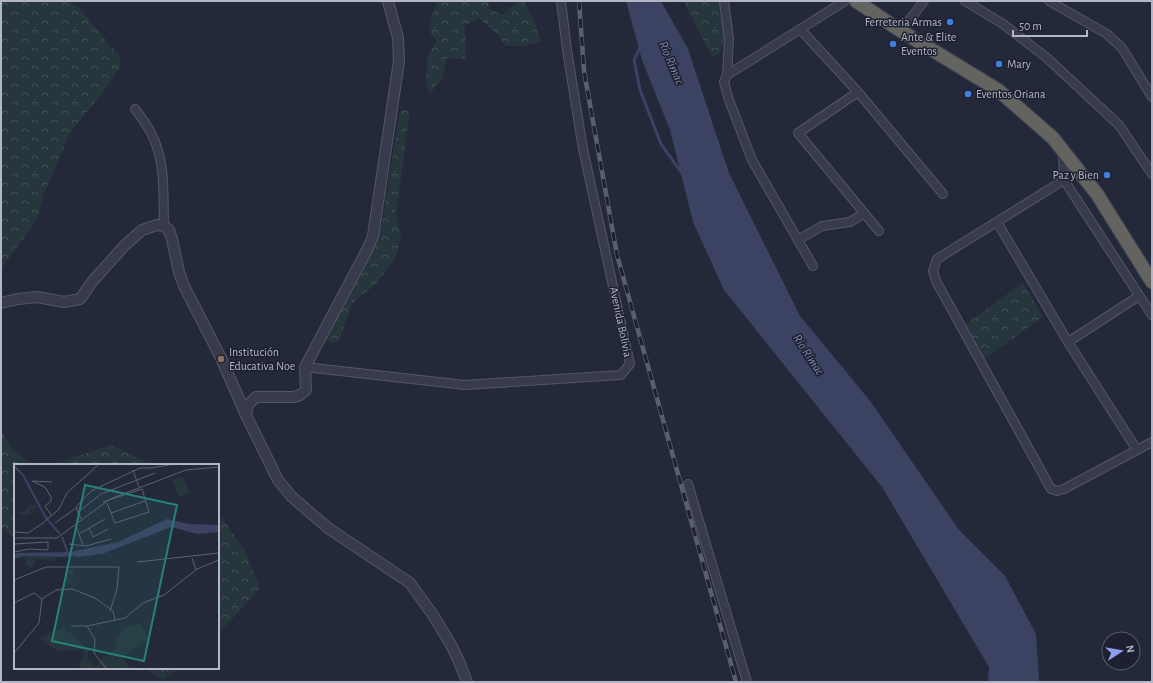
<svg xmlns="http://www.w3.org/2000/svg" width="1153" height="683" viewBox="0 0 1153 683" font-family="'Alegreya Sans',sans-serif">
	<defs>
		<pattern id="forest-crowns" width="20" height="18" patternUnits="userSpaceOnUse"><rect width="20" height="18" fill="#27363c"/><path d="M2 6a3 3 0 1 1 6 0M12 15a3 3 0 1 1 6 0" fill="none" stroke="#445157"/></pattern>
	</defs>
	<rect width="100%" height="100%" fill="#24293a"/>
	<path fill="url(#forest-crowns)" d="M 1,1 L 71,1 L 82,11 L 111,47 L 119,55 L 121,66 L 104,91 L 70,133 L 44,193 L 37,220 L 1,269 Z
		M 438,1 L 489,1 L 490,9 L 502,15 L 517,1 L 524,1 L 535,23 L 541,42 L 523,46 L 506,46 L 497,34 L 479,18 L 464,26 L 466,45 L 465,59 L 447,58 L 442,78 L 430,94 L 426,83 L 428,55 L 437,41 L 429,31 L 432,15 Z
		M 686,1 L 719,1 C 728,17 726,36 720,53 L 712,57 L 685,4 Z
		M 400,110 L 410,111 L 396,213 L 401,236 L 395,259 L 376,284 L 352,303 L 338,343 L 322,341 L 374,244 L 382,223 Z
		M 1023,283 L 1043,317 L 984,359 L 966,324 Z
		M 1,430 L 13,450 L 32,464 L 56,463 L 111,445 L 152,465 L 15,465 L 15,538 L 1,527 Z
		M 218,512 L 245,551 L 260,588 L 218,634 Z
		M 145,668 L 179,668 L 163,680 Z"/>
	<path fill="#3b4262" d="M 626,1 L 661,1 L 688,49 L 729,173 L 800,316 L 871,402 L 959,530 L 1005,576 L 1036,634 L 1039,682 L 988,682 L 989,667 L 882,487 L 724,290 L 693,222 L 670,130 L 642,60 Z"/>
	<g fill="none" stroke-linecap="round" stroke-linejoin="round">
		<path stroke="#3b4262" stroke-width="3" d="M 640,48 L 634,60 L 640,90 L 661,144 L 683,175"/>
		<g stroke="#535665" stroke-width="10">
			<path id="minor" d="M 724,1 L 729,39 L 727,75 L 724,82 L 729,100 L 752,160 L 813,266
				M 965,1 L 1003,24 L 1047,58 L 1119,125 L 1152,174
				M 1049,1 L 1107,34 L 1122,48 L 1152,97
				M 800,29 L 858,92 L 943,194
				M 901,31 L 924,1
				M 727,75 L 845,1
				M 858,92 L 798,133 L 879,231
				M 135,109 C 141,117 148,126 152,135 C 166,163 163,195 164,226
				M 1063,152 L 1064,180 L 1152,315
				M 1064,180 L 937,259 L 933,271 L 936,281 L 1051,489 L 1057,491 L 1064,489 L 1152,442
				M 997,222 L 1068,342 L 1137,450
				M 798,240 L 822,226 L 850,222 L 864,213
				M 1068,342 L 1139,296
				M 305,367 L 465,385 L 621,375 L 630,364 L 583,149 L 567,50 L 561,1
				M 688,484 L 747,682"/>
		</g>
		<g stroke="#535665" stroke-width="12">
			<path id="tertiary" d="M 1,303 L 18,299 L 37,297 L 64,302 L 80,299 L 92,282 L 124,246 L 142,230 L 157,225 L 164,226 L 169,230 L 172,239 L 179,272 L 184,286 L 221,358 L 246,415 L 278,480 L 292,497 L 328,528 L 410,583 L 435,618 L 451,645 L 458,659 L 467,682
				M 246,415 L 248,405 L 256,397 L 294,397 L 300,395 L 306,390 L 305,367 L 367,250 L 373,236 L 399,61 L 398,38 L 388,1"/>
		</g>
		<g stroke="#404352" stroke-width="15">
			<path id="trunk" d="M 856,1 L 901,31 L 998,90 L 1053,138 L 1097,194 L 1152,282"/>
		</g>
		<use href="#minor" stroke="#383b4b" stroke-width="8"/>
		<use href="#tertiary" stroke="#383b4b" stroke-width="10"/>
		<use href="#trunk" stroke="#636360" stroke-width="13"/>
		<g stroke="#5a5e71" stroke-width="4.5">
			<path id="rail" d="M 579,1 L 584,71 L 617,255 L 736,682"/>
		</g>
		<use href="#rail" stroke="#1d202f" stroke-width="3" stroke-dasharray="9" stroke-linecap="butt"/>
	</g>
	<g fill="#3f7fe0" stroke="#1d202f" stroke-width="1.5">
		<circle cx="950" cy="22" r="4"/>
		<circle cx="893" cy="44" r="4"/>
		<circle cx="999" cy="64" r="4"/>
		<circle cx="968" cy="94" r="4"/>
		<circle cx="1107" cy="175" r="4"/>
	</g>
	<circle fill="#8d6e63" stroke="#1d202f" stroke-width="1.5" cx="221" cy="359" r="4"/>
	<g text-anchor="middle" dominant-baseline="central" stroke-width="3" stroke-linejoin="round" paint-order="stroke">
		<g font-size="12" fill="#b3b6c6" stroke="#1d202f" text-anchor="start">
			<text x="942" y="22" text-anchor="end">Ferreteria Armas</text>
			<text x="901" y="37">Ante &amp; Elite<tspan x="901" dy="14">Eventos</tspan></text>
			<text x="1007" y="64">Mary</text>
			<text x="976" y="94">Eventos Oriana</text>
			<text x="1099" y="175" text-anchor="end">Paz y Bien</text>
			<text x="229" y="352">Institución<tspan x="229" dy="14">Educativa Noe</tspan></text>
		</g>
		<g font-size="12" fill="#b3b6c6" stroke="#1d202f">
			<text transform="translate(621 322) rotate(78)">Avenida Bolivia</text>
		</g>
		<g font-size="13" font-style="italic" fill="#7d86ac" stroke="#1d202f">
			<text transform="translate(671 63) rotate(67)">Río Rímac</text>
			<text transform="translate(808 355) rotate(57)">Río Rímac</text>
		</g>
	</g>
	<g transform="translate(14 464)">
		<rect width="205" height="205" fill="#24293a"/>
		<path d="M 16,41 L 23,41 L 22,45 L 16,46 L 18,49 L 12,52 L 4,48 L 11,47 ZM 5,92 L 40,93 L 43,94 L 41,97 L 22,95 L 18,104 L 12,105 L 17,102 L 11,102 L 12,95 ZM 59,105 L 59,110 L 54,113 L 63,122 L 51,118 L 51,112 L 54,110 L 52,107 ZM 125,159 L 135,175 L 109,193 L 116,204 L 67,204 L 65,200 L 71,191 L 69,186 L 43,187 L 26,175 L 26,173 L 50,163 L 74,185 L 74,194 L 82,203 L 89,193 L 102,186 L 101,175 L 110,164 Z" fill="#27363c"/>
		<path d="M 169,12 L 175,29 L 165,33 L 158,16 Z" fill="#27363c"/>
		<path d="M 153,55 L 175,60 L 205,61 L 205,68 L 183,70 L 157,63 L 88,90 L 47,93 L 9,92 L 0,95 L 2,89 L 57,88 L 104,78 Z" fill="#3b4262"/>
		<path fill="none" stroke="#3b4262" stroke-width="2" d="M 0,2 L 9,11 L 32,54 L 46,70M 48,73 L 54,89M 63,92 L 81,90"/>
		<path fill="none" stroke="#5d6172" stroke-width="1" d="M 119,6 L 125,23M 89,38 L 128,25 L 135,48 L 101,59 L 93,39M 63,49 L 87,30 L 141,9M 97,49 L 131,37M 37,51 L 31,42 L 37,37 L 37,33 L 31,23 L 18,17 L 38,18M 67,55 L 62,43 L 77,27 L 126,4 L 137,4 L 155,1M 41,59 L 62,44M 62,62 L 69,81M 75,64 L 79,73 L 94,65M 0,68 L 14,69 L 29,59 L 45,45 L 53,29 L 84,1M 65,70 L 91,55M 0,74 L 43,74 L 96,35 L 172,6 L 205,3M 0,80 L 34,78 L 34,86 L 15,85 L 0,88M 55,80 L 72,82 L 97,75M 178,94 L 182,106M 123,98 L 205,89M 0,116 L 32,103 L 105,103 L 103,125 L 96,147M 0,139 L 20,129 L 28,135M 57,162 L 73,162M 0,189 L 25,159 L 28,135 L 42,126 L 58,125 L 81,134 L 99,147 L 101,156M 92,204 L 80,189 L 81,175 L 73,162 L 111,154 L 129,139 L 150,131 L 183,105 L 205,96"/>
		<path fill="#28807b" fill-opacity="0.15" stroke="#28807b" stroke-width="2" d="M 71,21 L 163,41 L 130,197 L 38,177 Z"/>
		<rect width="205" height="205" fill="none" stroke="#b3b6c6" stroke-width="2"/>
	</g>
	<rect width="1153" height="683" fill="none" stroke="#b3b6c6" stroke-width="4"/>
	<g transform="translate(1121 651) rotate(78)"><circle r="19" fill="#1d202f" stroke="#595c6b"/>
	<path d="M0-3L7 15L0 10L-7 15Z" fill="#8e9df0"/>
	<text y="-6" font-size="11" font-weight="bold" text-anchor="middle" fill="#b3b6c6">N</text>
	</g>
	<path d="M1013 30v6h74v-6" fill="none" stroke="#b3b6c6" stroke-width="2"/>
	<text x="1019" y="30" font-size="12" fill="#b3b6c6" stroke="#1d202f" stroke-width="3" paint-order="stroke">50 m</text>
</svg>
